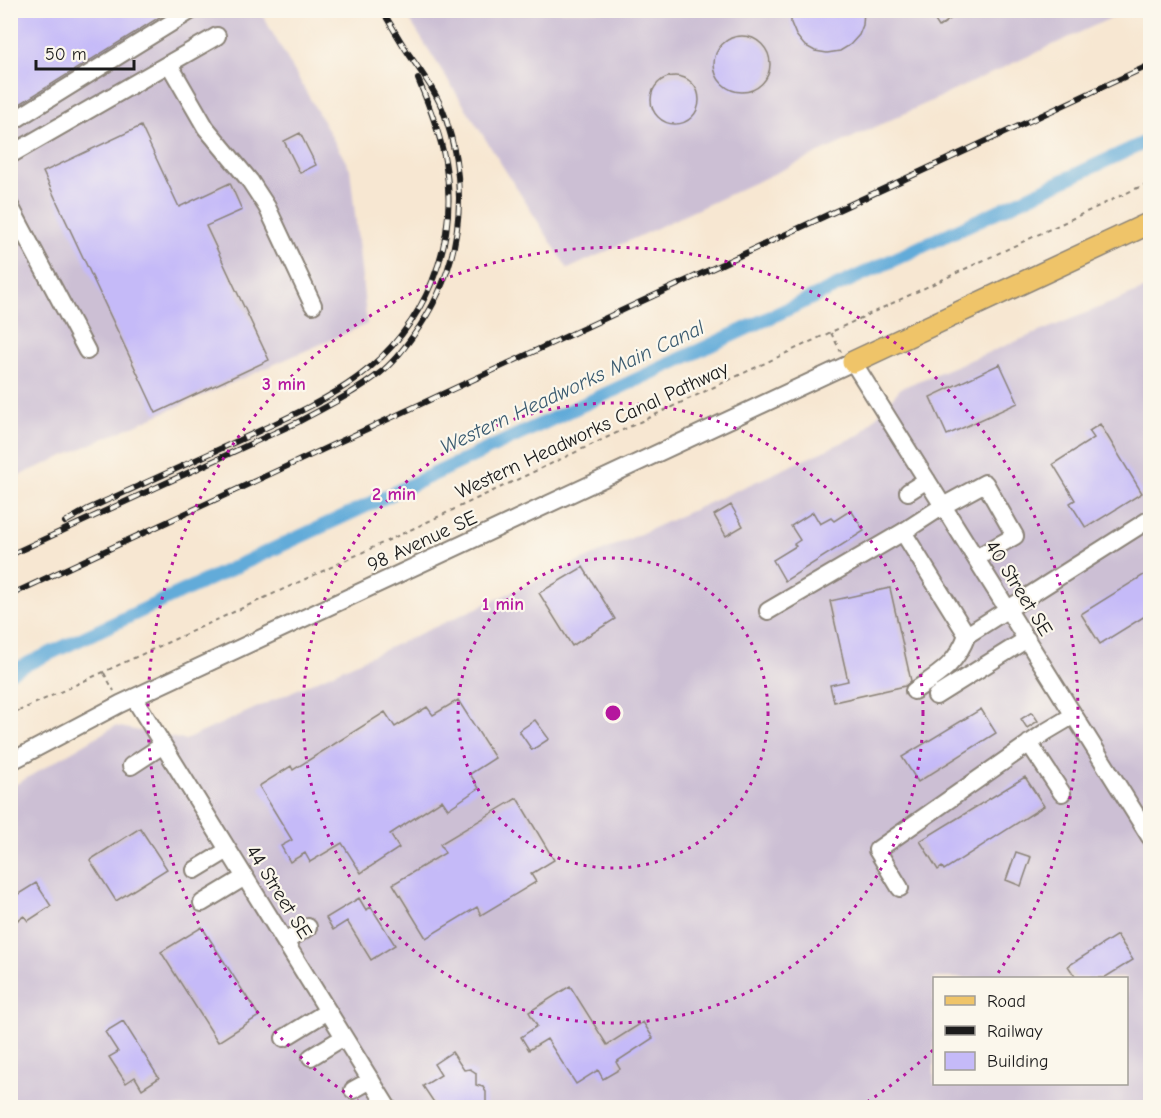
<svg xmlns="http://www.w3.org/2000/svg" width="1161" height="1118" viewBox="0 0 1161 1118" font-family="'Comic Neue',sans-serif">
	<rect width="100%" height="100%" fill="#fbf7ec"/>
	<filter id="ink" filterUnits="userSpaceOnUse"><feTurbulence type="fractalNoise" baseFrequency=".0167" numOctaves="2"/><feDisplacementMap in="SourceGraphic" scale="12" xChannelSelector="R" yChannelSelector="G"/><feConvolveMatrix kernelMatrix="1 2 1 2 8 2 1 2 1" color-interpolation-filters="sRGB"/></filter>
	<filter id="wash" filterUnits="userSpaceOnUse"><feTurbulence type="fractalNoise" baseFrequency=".008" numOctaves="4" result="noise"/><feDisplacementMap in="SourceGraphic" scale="24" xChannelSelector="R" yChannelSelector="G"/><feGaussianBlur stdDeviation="1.35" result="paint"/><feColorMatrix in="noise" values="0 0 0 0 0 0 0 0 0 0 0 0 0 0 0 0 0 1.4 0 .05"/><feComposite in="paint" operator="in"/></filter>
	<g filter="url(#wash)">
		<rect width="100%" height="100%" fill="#f7e7d2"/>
		<path fill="#ccbfd4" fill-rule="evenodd" d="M 11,11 L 260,11 L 350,169 L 367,324 L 11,479 Z
			M 404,11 L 1126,11 L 568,269 Z
			M 1150,287 L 1150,1107 L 11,1107 L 10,788 L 115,726 L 185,740 L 861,434 L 901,388 ZM 934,978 L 1126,978 L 1126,1084 L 934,1084 Z"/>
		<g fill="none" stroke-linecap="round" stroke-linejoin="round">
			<path stroke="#62abd9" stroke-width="14" d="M 10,672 L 1150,140"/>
		</g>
		<g id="blocks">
			<path fill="#c5baf8" d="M 10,10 L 171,10 L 20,104 L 10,89 Z
				M 791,10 L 864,10 L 863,25 L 859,35 L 850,45 L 840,51 L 827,53 L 815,51 L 804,45 L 796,35 L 791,23 Z
				M 928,10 L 963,10 L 939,27 Z
				M714 64a28 28 0 1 1 56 0a28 28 0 1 1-56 0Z
				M651 100a24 24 0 1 1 48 0a24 24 0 1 1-48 0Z
				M 141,126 L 179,207 L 230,183 L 242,210 L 206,226 L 269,360 L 156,413 L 43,172 Z
				M 300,133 L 316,165 L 300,173 L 284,141 Z
				M 1000,364 L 1018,403 L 947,435 L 930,397 Z
				M 1100,424 L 1142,493 L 1086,528 L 1070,503 L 1075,500 L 1053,464 L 1094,438 L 1089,431 Z
				M 731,505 L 743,526 L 726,536 L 714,515 Z
				M 851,510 L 864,531 L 785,581 L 773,560 L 796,546 L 794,544 L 800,540 L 791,526 L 813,512 L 820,524 L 831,518 L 834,521 Z
				M 583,567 L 615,619 L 572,646 L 539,593 Z
				M 1150,571 L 1150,613 L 1100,644 L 1081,614 Z
				M 890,588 L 911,681 L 905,686 L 834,702 L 830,685 L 848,681 L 830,601 Z
				M 458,700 L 495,758 L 470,774 L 479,788 L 448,809 L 442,800 L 390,834 L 399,848 L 361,873 L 342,843 L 310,862 L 305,853 L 290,862 L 281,846 L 292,840 L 259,786 L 291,766 L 293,770 L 385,712 L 395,727 L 427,707 L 433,715 Z
				M 981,709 L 996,733 L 918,782 L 902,757 Z
				M 1032,712 L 1038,721 L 1027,728 L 1021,719 Z
				M 535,720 L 549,739 L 532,750 L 519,731 Z
				M 1025,777 L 1044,806 L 944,870 L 942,867 L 938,870 L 920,841 Z
				M 517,798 L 554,860 L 531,874 L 536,882 L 481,915 L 477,907 L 426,938 L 393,884 L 445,853 L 440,844 Z
				M 140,828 L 167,869 L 116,901 L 90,860 Z
				M 1016,852 L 1031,857 L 1021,886 L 1006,880 Z
				M 36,883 L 51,906 L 28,921 L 24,916 L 10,925 L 10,905 L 15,903 L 12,898 Z
				M 359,898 L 366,910 L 371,907 L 395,945 L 371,960 L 347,921 L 333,930 L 326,918 Z
				M 202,927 L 259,1016 L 218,1042 L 161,952 Z
				M 1117,935 L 1133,960 L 1104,978 L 1076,978 L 1068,966 Z
				M 570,986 L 607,1045 L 643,1022 L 653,1038 L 616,1062 L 620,1069 L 603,1079 L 598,1070 L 576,1084 L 547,1039 L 529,1050 L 521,1037 L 537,1026 L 529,1012 Z
				M 123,1021 L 159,1078 L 142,1089 L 135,1077 L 126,1083 L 109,1057 L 118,1052 L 105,1032 Z
				M 452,1052 L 464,1070 L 470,1069 L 476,1073 L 476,1085 L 483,1087 L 486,1092 L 486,1107 L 437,1107 L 423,1086 L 441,1075 L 434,1064 Z"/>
		</g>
	</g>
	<g filter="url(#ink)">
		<use href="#blocks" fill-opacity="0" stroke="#8a8277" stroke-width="1.5"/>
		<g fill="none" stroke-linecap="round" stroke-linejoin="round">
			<g stroke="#8a8277" stroke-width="20">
				<path id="minor" d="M 169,64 L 206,128 L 250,181 L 267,207 L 313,305
					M 10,123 L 192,10
					M 10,155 L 217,36
					M 10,206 L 87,351
					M 908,492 L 927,480
					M 768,611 L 903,532
					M 967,635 L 903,532 L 943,506 L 985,483 L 1015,536 L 976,558
					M 914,691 C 939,674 956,665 967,635 L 1150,519
					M 936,696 L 1027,639
					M 134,698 L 388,1108
					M 1029,743 L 1062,793
					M 10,762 L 120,704 L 853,362 L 1150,837
					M 131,766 L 163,745
					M 195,870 L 228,850
					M 900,888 L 877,850 L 1047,731 L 1074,715
					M 202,903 L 245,877
					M 285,942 L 308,927
					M 284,1038 L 328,1011
					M 311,1057 L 344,1037
					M 353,1090 L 371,1080"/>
			</g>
			<g stroke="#8a8277" stroke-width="24">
				<path id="major" d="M 853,362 L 1150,223"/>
			</g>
			<path stroke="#8a8277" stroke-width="2" stroke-dasharray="4.5 4.5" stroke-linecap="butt" d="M 831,333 L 841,352
				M 104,673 L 114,691
				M 10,715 L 325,570 L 1150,182
				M 1015,1108 L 1023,1106 L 1037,1108"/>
			<use href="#minor" stroke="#fff" stroke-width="16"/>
			<use href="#major" stroke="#efc469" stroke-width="21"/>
			<g stroke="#1c1c1c" stroke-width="6">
				<path id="rail" d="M 65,522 L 88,509 C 136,487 184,465 233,443 C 275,423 320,405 358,377 C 425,327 460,244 445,161 C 440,133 429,105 418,79
					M 10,555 L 298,422 C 326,407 354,393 380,373 C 393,363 403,350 413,336 C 461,271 471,193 445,116 C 437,93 422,73 408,53 C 399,39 391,25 382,10
					M 10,595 L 1150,65"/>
			</g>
			<use href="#rail" stroke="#fbf7ec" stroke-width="4" stroke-dasharray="11" stroke-linecap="butt"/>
		</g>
	</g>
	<g fill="none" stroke="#b5179e" stroke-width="3" stroke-dasharray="3 6">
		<circle cx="613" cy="713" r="155"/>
		<circle cx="613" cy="713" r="310"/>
		<path d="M933 1050A465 465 0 0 1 859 1107M367 1107A465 465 0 1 1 996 976"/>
	</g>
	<g text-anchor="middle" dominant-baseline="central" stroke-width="4.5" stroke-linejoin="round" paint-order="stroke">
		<g font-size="20" fill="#1c1c1c" stroke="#fbf7ec">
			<text transform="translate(592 430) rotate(-25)">Western Headworks Canal Pathway</text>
			<text transform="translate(422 541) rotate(-25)">98 Avenue SE</text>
			<text transform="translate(1019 588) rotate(58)">40 Street SE</text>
			<text transform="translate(279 892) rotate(58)">44 Street SE</text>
		</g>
		<g font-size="21" font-style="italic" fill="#3c5c71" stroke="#fbf7ec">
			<text transform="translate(572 387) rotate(-25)">Western Headworks Main Canal</text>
		</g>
	</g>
	<circle cx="613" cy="713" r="9" fill="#b5179e" stroke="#fbf7ec" stroke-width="3"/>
	<g font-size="18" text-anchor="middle" font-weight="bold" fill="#b5179e" stroke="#fbf7ec" stroke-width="4.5" stroke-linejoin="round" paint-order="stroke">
		<text x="284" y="390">3 min</text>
		<text x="394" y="500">2 min</text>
		<text x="503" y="610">1 min</text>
	</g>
	<rect width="1161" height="1118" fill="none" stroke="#fbf7ec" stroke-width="36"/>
	<rect x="933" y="977" width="195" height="108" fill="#fbf7ec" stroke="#a29f99" stroke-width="1.5"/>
	<rect x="945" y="996" width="30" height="9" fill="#efc469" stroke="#a29f99" stroke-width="1.5"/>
	<text x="987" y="1007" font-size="18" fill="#1c1c1c">Road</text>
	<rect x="945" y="1026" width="30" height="9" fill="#1c1c1c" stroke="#a29f99" stroke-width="1.5"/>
	<text x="987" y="1037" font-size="18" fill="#1c1c1c">Railway</text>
	<rect x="945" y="1052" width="30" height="18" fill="#c5baf8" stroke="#a29f99" stroke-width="1.5"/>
	<text x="987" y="1067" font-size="18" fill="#1c1c1c">Building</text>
	<path d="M36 60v9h98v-9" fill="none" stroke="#1c1c1c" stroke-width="3"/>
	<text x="45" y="60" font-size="18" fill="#1c1c1c" stroke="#fbf7ec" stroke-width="4.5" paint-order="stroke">50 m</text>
</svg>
